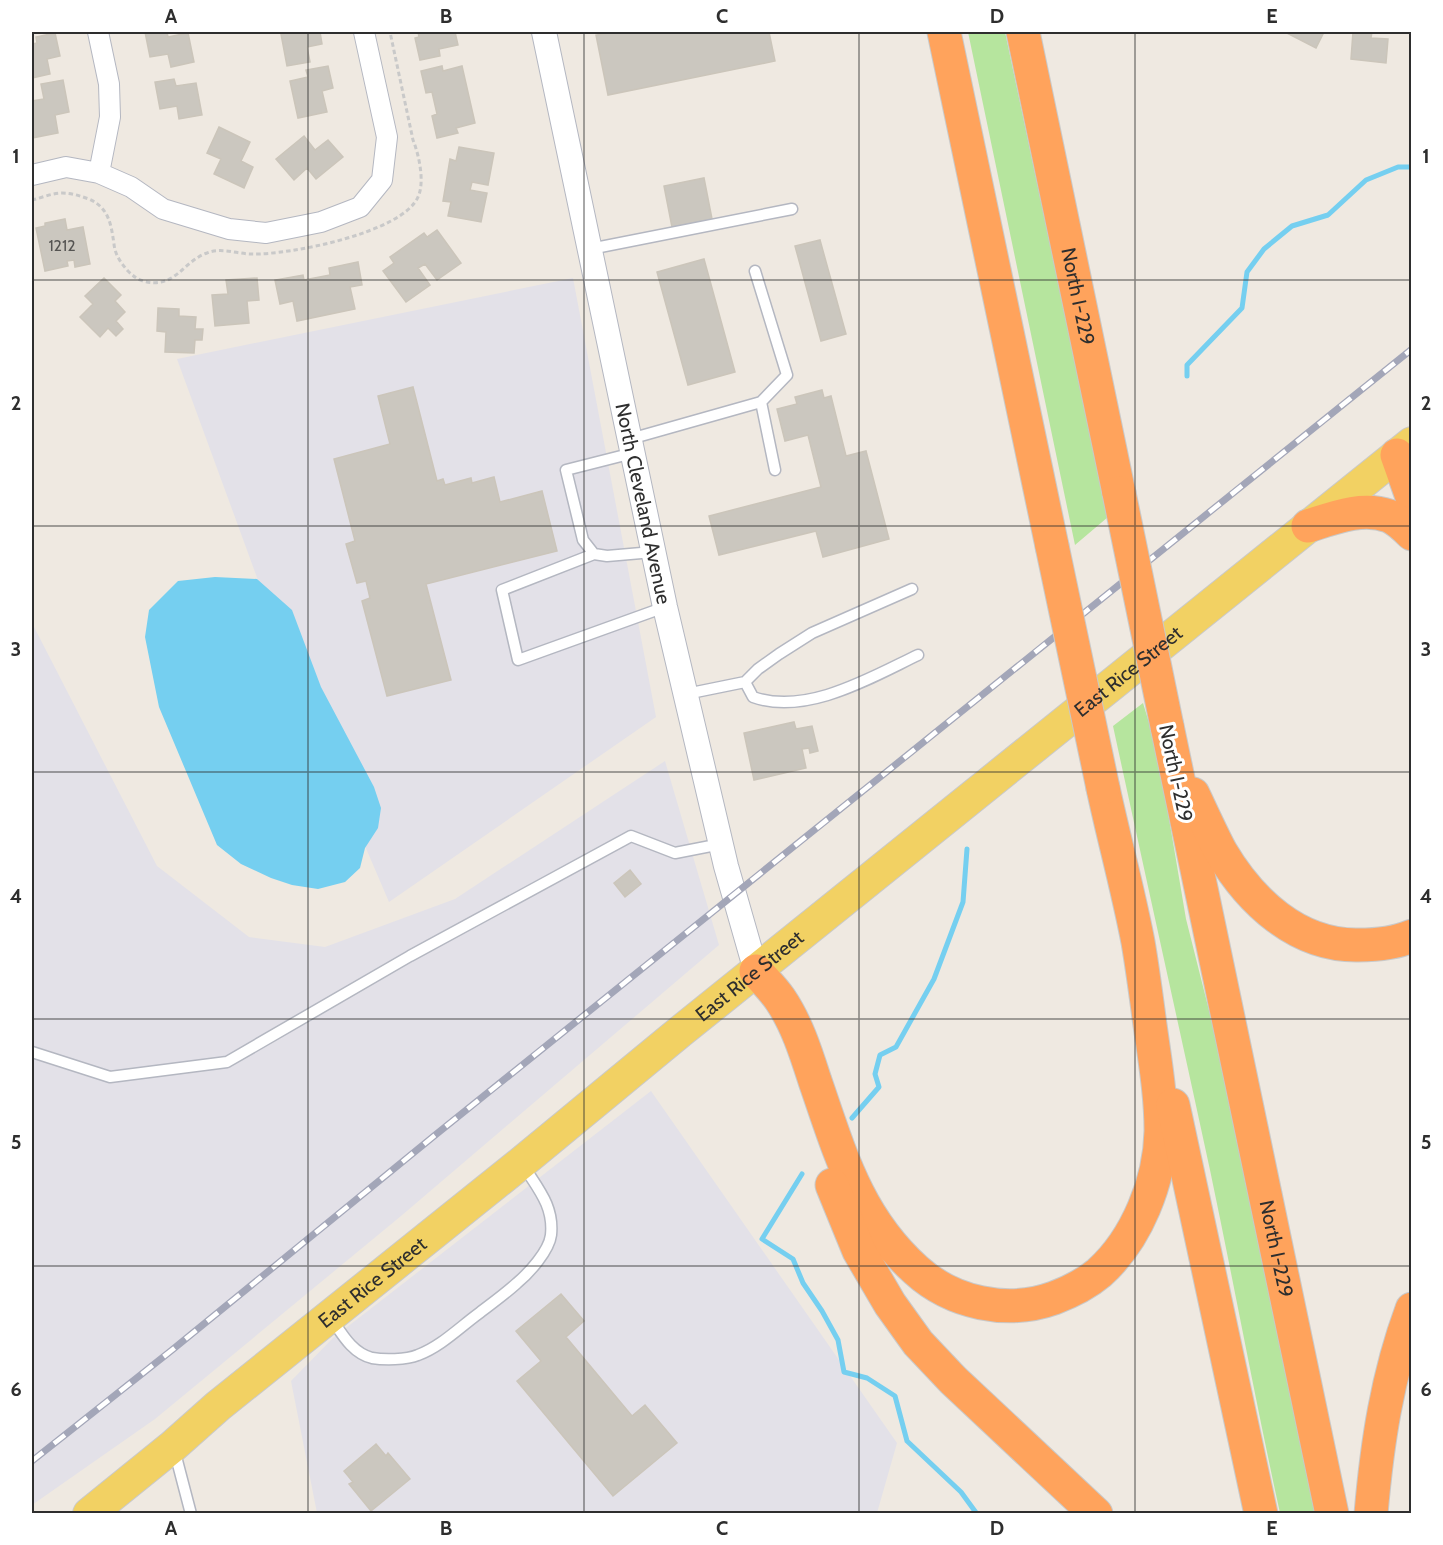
<svg xmlns="http://www.w3.org/2000/svg" width="1443" height="1545" viewBox="0 0 1443 1545" font-family="Cabin,sans-serif">
	<rect width="100%" height="100%" fill="#efe9e1"/>
	<path fill="#e3e1e8" d="M 573,278 L 656,717 L 389,902 L 299,692 L 177,359 Z
		M 32,623 L 157,866 L 249,937 L 325,947 L 455,899 L 665,761 L 719,945 L 401,1216 L 155,1419 L 32,1505 Z
		M 651,1091 L 897,1443 L 877,1513 L 317,1513 L 291,1381 L 333,1338 Z"/>
	<path fill="#b6e59e" d="M 968,32 L 1005,32 L 1108,517 L 1075,545 Z
		M 1143,703 L 1153,736 L 1163,783 L 1186,919 L 1220,1054 L 1318,1513 L 1280,1513 C 1255,1399 1234,1284 1210,1170 C 1178,1022 1145,874 1113,726 Z"/>
	<path fill="#75cff0" d="M 215,577 L 257,579 L 292,610 L 321,687 L 374,787 L 381,808 L 378,828 L 365,848 L 360,868 L 345,882 L 318,889 L 292,885 L 271,878 L 241,864 L 217,845 L 159,707 L 145,637 L 149,610 L 178,581 Z"/>
	<g fill="none" stroke-linecap="round" stroke-linejoin="round">
		<path stroke="#75cff0" stroke-width="5" d="M 1187,376 L 1187,365 L 1242,308 L 1247,272 L 1264,249 L 1292,226 L 1328,215 L 1366,180 L 1398,167 L 1412,167
			M 852,1118 L 879,1087 L 875,1074 L 880,1055 L 896,1047 L 934,979 L 963,902 L 967,849
			M 802,1174 L 762,1239 L 793,1259 L 803,1283 L 822,1311 L 838,1340 L 844,1372 L 867,1378 L 895,1396 L 907,1441 L 961,1492 L 977,1514"/>
	</g>
	<path fill="#cbc7bf" stroke="#cbc5ba" stroke-width="1.5" d="M 145,32 L 167,32 L 168,37 L 188,33 L 194,62 L 171,67 L 168,54 L 150,57 Z
		M 293,32 L 320,32 L 322,44 L 307,47 L 310,62 L 287,66 L 281,34 Z
		M 418,32 L 455,32 L 458,45 L 439,49 L 440,56 L 420,60 L 415,38 L 419,37 Z
		M 615,32 L 769,32 L 775,61 L 608,95 L 596,35 Z
		M 1285,32 L 1324,32 L 1316,48 Z
		M 1353,32 L 1372,32 L 1371,38 L 1388,39 L 1386,63 L 1351,59 Z
		M 55,33 L 60,56 L 47,59 L 50,74 L 32,78 L 32,44 L 37,43 L 36,37 Z
		M 328,66 L 333,88 L 322,91 L 327,112 L 298,118 L 290,81 L 308,77 L 306,70 Z
		M 442,66 L 443,71 L 462,66 L 475,123 L 456,128 L 458,133 L 437,138 L 432,116 L 437,114 L 432,92 L 426,93 L 421,71 Z
		M 174,79 L 176,86 L 196,83 L 202,115 L 179,119 L 177,106 L 160,109 L 155,82 Z
		M 63,80 L 69,112 L 55,115 L 58,133 L 32,138 L 32,101 L 44,99 L 41,84 Z
		M 219,127 L 250,142 L 241,161 L 253,167 L 244,188 L 214,174 L 221,159 L 207,153 Z
		M 304,136 L 315,150 L 328,140 L 343,157 L 316,179 L 307,168 L 294,180 L 276,159 Z
		M 459,147 L 494,153 L 488,185 L 472,182 L 470,190 L 487,193 L 481,222 L 448,216 L 451,202 L 443,201 L 450,159 L 456,161 Z
		M 704,178 L 712,219 L 672,227 L 664,186 Z
		M 65,219 L 67,230 L 83,227 L 90,264 L 75,267 L 74,260 L 67,261 L 68,266 L 45,271 L 36,228 L 45,226 L 45,223 Z
		M 437,230 L 461,263 L 437,280 L 425,264 L 418,268 L 430,285 L 406,302 L 383,271 L 394,263 L 390,257 L 424,233 L 427,237 Z
		M 820,240 L 846,334 L 821,341 L 795,246 Z
		M 704,259 L 735,372 L 688,385 L 657,272 Z
		M 358,262 L 362,285 L 350,287 L 355,309 L 297,321 L 293,301 L 280,304 L 275,280 L 303,275 L 304,280 L 330,275 L 329,268 Z
		M 104,278 L 121,295 L 115,301 L 125,312 L 116,321 L 123,329 L 116,336 L 108,328 L 100,337 L 80,317 L 93,304 L 85,296 Z
		M 257,278 L 259,300 L 247,301 L 249,323 L 215,326 L 212,295 L 228,294 L 226,280 Z
		M 158,308 L 179,309 L 179,316 L 196,317 L 195,329 L 203,329 L 202,340 L 195,340 L 194,353 L 165,352 L 166,332 L 157,331 Z
		M 413,387 L 437,481 L 443,479 L 445,485 L 471,478 L 472,483 L 494,477 L 500,502 L 542,491 L 557,551 L 426,584 L 451,680 L 387,696 L 362,601 L 370,598 L 366,581 L 357,583 L 346,544 L 355,541 L 334,459 L 390,444 L 378,396 Z
		M 822,390 L 824,398 L 831,396 L 846,456 L 866,451 L 889,539 L 823,557 L 816,531 L 719,555 L 709,516 L 821,487 L 808,435 L 785,441 L 777,409 L 797,404 L 795,397 Z
		M 794,722 L 796,729 L 812,726 L 818,751 L 810,753 L 809,748 L 802,749 L 806,768 L 754,780 L 744,733 Z
		M 630,870 L 641,884 L 625,897 L 614,883 Z
		M 561,1294 L 584,1321 L 566,1337 L 632,1416 L 645,1405 L 677,1443 L 613,1496 L 517,1381 L 541,1361 L 516,1331 Z
		M 376,1444 L 386,1456 L 388,1453 L 410,1479 L 371,1511 L 349,1484 L 353,1482 L 344,1471 Z"/>
	<g fill="none" stroke-linecap="round" stroke-linejoin="round">
		<g stroke="#b4b7c1" stroke-width="13">
			<path id="service" d="M 590,249 L 792,209
				M 761,402 L 775,470
				M 630,439 L 761,402 L 787,375 L 755,271
				M 633,453 L 566,470 L 583,540 L 594,554 L 607,556 L 653,552
				M 594,554 L 502,590 L 518,660 L 665,607
				M 745,682 L 753,697 C 806,716 870,678 918,655
				M 686,694 L 745,682 L 758,669 L 779,654 L 812,633 L 912,589
				M 32,1052 L 110,1077 L 227,1062 L 410,956 L 631,836 L 675,853 L 721,844
				M 331,1318 C 342,1334 352,1353 372,1358 C 384,1360 406,1360 418,1355 C 440,1347 459,1328 478,1314 C 491,1304 505,1294 517,1283 C 529,1273 549,1251 551,1235 C 554,1206 538,1189 523,1165
				M 174,1449 L 191,1514"/>
		</g>
		<g stroke="#b4b7c1" stroke-width="22">
			<path id="minor" d="M 98,32 L 109,84 L 110,117 L 99,173
				M 32,175 L 66,167 L 99,173 L 131,187 L 163,209 L 229,229 L 266,233 L 321,222 L 360,207 L 382,180 L 387,137 L 364,32"/>
		</g>
		<g stroke="#b4b7c1" stroke-width="26">
			<g id="tertiary">
				<path id="s1" d="M 544,32 L 665,607 L 726,866 L 756,971"/>
			</g>
		</g>
		<g stroke="#c9c9c9" stroke-width="34">
			<g id="primary">
				<path id="s2" d="M 89,1514 L 173,1446 L 218,1406 L 521,1163 L 681,1031 L 1412,443"/>
			</g>
		</g>
		<g stroke="#c9c9c9" stroke-width="35">
			<g id="motorway">
				<path d="M 944,32 L 1052,546"/>
				<path id="s3" d="M 1023,32 L 1119,493"/>
				<path d="M 1397,455 L 1412,497"/>
				<path d="M 1308,526 C 1333,518 1362,506 1389,516 C 1398,520 1405,527 1412,534"/>
				<path id="s4" d="M 1167,726 L 1332,1514"/>
				<path d="M 1193,794 C 1202,813 1211,833 1221,852 C 1250,901 1297,946 1358,945 C 1375,945 1396,943 1412,936"/>
				<path d="M 756,971 C 764,980 773,989 780,999 C 797,1024 806,1053 815,1081 C 840,1153 857,1217 916,1270 C 952,1303 1007,1315 1054,1298 C 1070,1292 1086,1284 1099,1273 C 1137,1239 1160,1181 1161,1131 C 1161,1090 1153,1050 1148,1010 C 1145,988 1142,965 1138,942 C 1128,890 1114,839 1103,788"/>
				<path d="M 1173,1105 L 1261,1514"/>
				<path d="M 832,1185 L 859,1251 L 890,1304 L 918,1343 L 953,1380 L 1096,1514"/>
				<path d="M 1371,1514 C 1377,1444 1387,1376 1412,1309"/>
			</g>
		</g>
		<path stroke="#c9c9c9" stroke-width="3" stroke-dasharray="4.5 3" stroke-linecap="butt" d="M 32,200 C 41,198 52,193 62,193 C 72,193 80,196 89,199 C 109,208 111,224 114,244 C 115,255 121,263 128,271 C 133,276 137,279 143,281 C 175,290 183,261 207,253 C 221,247 237,254 252,254 C 289,255 402,233 418,197 C 425,182 419,155 413,140 L 390,32"/>
		<use href="#service" stroke="#fff" stroke-width="10"/>
		<use href="#minor" stroke="#fff" stroke-width="20"/>
		<use href="#tertiary" stroke="#fff" stroke-width="24"/>
		<use href="#primary" stroke="#f2d163" stroke-width="32"/>
		<use href="#motorway" stroke="#ffa35c" stroke-width="33"/>
		<g stroke="#a3a6b8" stroke-width="7">
			<path id="rail" d="M 32,1461 L 172,1350 L 434,1136 L 1412,349"/>
		</g>
		<use href="#rail" stroke="#fff" stroke-width="4.5" stroke-dasharray="14" stroke-linecap="butt"/>
		<g stroke="#c9c9c9" stroke-width="35" stroke-linecap="butt">
			<path id="motorway-bridge" d="M 1119,493 L 1167,726
				M 1052,546 L 1103,788"/>
		</g>
		<use href="#motorway-bridge" stroke="#ffa35c" stroke-width="33"/>
	</g>
	<path fill="none" stroke="#2e2e2e" stroke-width="1.5" stroke-opacity="0.55" d="M 308,32 L 308,1514M 584,32 L 584,1514M 859,32 L 859,1514M 1135,32 L 1135,1514M 32,280 L 1412,280M 32,526 L 1412,526M 32,772 L 1412,772M 32,1019 L 1412,1019M 32,1266 L 1412,1266"/>
	<g text-anchor="middle" dominant-baseline="central" stroke-width="6" stroke-linejoin="round" paint-order="stroke">
		<g font-size="16" fill="#555452">
			<text x="62" y="245">1212</text>
		</g>
		<g font-size="20" fill="#2e2e2e" stroke="#fff">
			<text stroke="none"><textPath href="#s3" startOffset="270">North I-229</textPath></text>
			<text stroke="none"><textPath href="#s1" startOffset="482">North Cleveland Avenue</textPath></text>
			<text stroke="none"><textPath href="#s2" startOffset="1338">East Rice Street</textPath></text>
			<text transform="translate(1176 773) rotate(78)">North I-229</text>
			<text stroke="none"><textPath href="#s2" startOffset="852">East Rice Street</textPath></text>
			<text stroke="none"><textPath href="#s4" startOffset="534">North I-229</textPath></text>
			<text stroke="none"><textPath href="#s2" startOffset="366">East Rice Street</textPath></text>
		</g>
	</g>
	<rect width="1443" height="1545" fill="none" stroke="#ffffff" stroke-width="66"/>
	<rect x="33" y="33" width="1377" height="1479" fill="none" stroke="#2e2e2e" stroke-width="2"/>
	<g font-size="20" text-anchor="middle" font-weight="bold" fill="#2e2e2e">
		<text x="171" y="23">A</text>
		<text x="446" y="23">B</text>
		<text x="722" y="23">C</text>
		<text x="997" y="23">D</text>
		<text x="1272" y="23">E</text>
		<text x="16" y="163">1</text>
		<text x="1426" y="163">1</text>
		<text x="16" y="410">2</text>
		<text x="1426" y="410">2</text>
		<text x="16" y="656">3</text>
		<text x="1426" y="656">3</text>
		<text x="16" y="903">4</text>
		<text x="1426" y="903">4</text>
		<text x="16" y="1149">5</text>
		<text x="1426" y="1149">5</text>
		<text x="16" y="1396">6</text>
		<text x="1426" y="1396">6</text>
		<text x="171" y="1535">A</text>
		<text x="446" y="1535">B</text>
		<text x="722" y="1535">C</text>
		<text x="997" y="1535">D</text>
		<text x="1272" y="1535">E</text>
	</g>
</svg>
